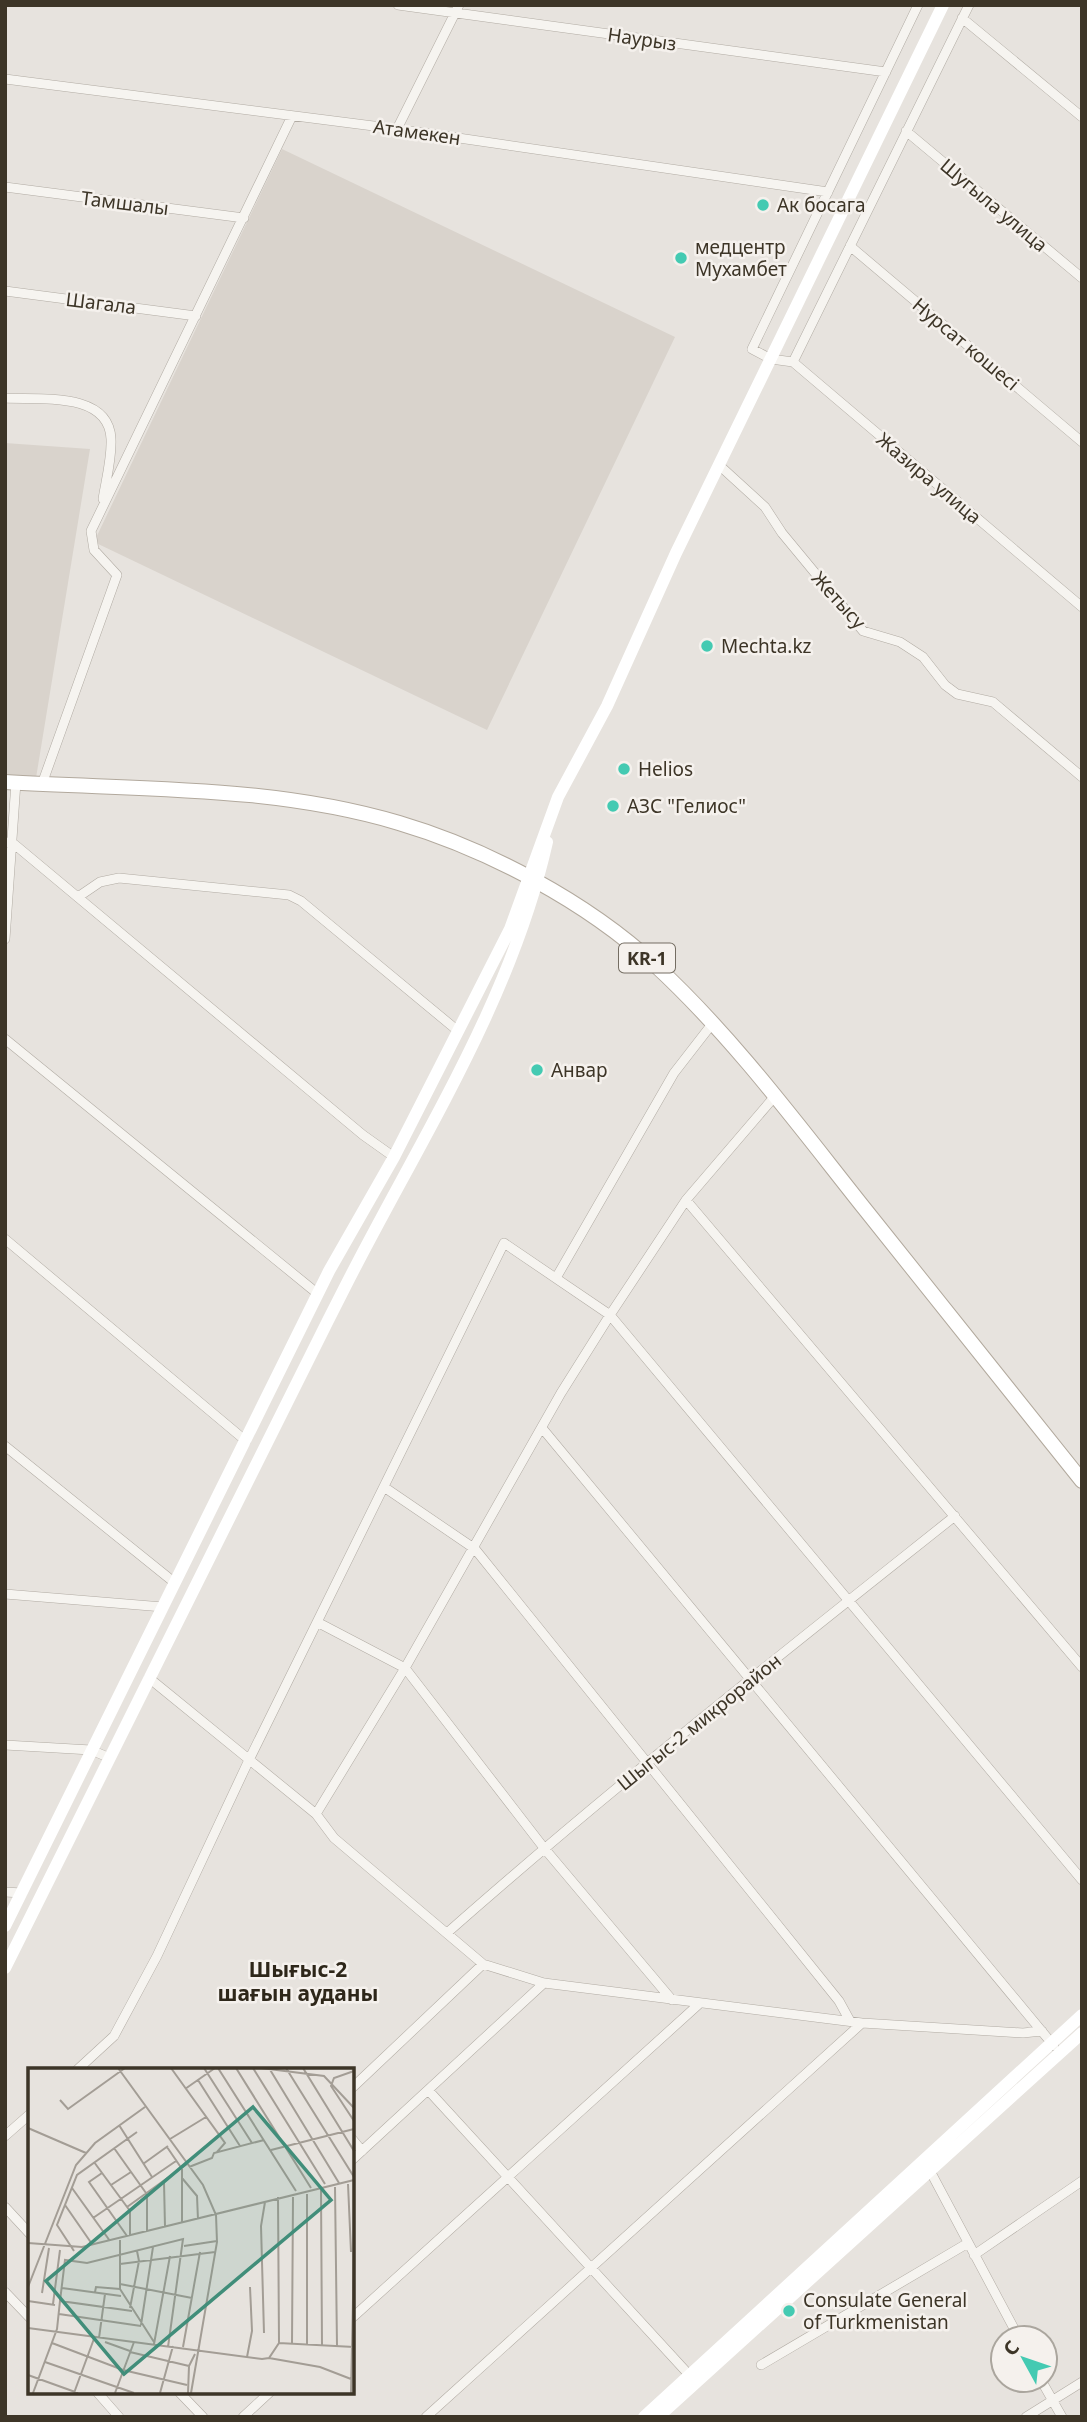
<svg xmlns="http://www.w3.org/2000/svg" width="1087" height="2422" viewBox="0 0 1087 2422" font-family="'Noto Sans',sans-serif">
	<rect width="100%" height="100%" fill="#e7e3de"/>
	<path fill="#d9d3cc" d="M 282,149 L 675,337 L 487,730 L 94,542 Z
		M 5,443 L 90,449 L 35,784 L 5,781 Z"/>
	<g fill="none" stroke-linecap="round" stroke-linejoin="round">
		<g stroke="#b1aba3" stroke-width="10">
			<path id="street" d="M 398,5 L 886,72
				M 918,5 L 752,349 L 771,359 L 793,362 L 1082,607
				M 962,18 L 1082,117
				M 5,79 L 397,129 L 828,192
				M 397,129 L 459,5
				M 906,131 L 1082,278
				M 5,187 L 244,218
				M 850,246 L 1082,442
				M 5,291 L 196,316
				M 793,362 L 969,5
				M 5,398 C 39,400 109,391 111,439 C 112,458 106,480 103,499
				M 719,465 L 765,507 L 782,533 L 863,631 L 900,642 L 923,657 L 945,685 L 957,694 L 993,702 L 1082,777
				M 42,784 L 117,575 L 94,550 L 91,531 L 292,116
				M 5,842 L 14,844 L 363,1135 L 394,1157
				M 78,897 L 100,882 L 119,878 L 289,895 L 301,901 L 458,1031
				M 5,939 L 16,782
				M 5,1039 L 318,1294
				M 686,1200 L 1082,1667
				M 5,1239 L 246,1441
				M 556,1278 L 674,1073 L 712,1024
				M 542,1428 L 1054,2046
				M 5,1446 L 175,1583
				M 384,1487 L 475,1549 L 839,2001 L 850,2021
				M 5,1594 L 163,1607
				M 317,1622 L 405,1668 L 544,1848 L 672,2000
				M 149,1678 L 316,1814 L 334,1838 L 483,1964 L 544,1983 L 862,2023 L 1023,2033 L 1042,2031
				M 5,1745 L 91,1750 L 110,1758
				M 316,1814 L 405,1668 L 561,1393 L 610,1315 L 686,1200 L 775,1096
				M 5,1892 L 22,1893
				M 447,1933 C 611,1788 784,1652 955,1516
				M 77,2070 L 114,2036 L 157,1956 L 248,1762 L 504,1243 L 610,1315 L 1082,1880
				M 352,2088 L 483,1964
				M 428,2090 L 692,2378
				M 5,2136 L 30,2114
				M 352,2139 L 362,2151
				M 352,2160 L 544,1983
				M 928,2167 L 1019,2338
				M 5,2207 L 30,2234
				M 974,2255 L 1082,2181
				M 5,2292 L 30,2318
				M 352,2318 L 699,2004
				M 761,2365 L 968,2243
				M 1041,2380 L 1062,2417
				M 97,2392 L 119,2417
				M 179,2392 L 203,2417
				M 243,2417 L 270,2392
				M 426,2417 L 862,2023
				M 1026,2417 L 1082,2382"/>
		</g>
		<g stroke="#b2a99d" stroke-width="16">
			<path id="primary" d="M 5,782 C 136,790 272,785 399,823 C 487,849 587,902 655,965 C 733,1037 798,1125 864,1208 C 936,1299 1009,1390 1082,1481"/>
		</g>
		<use href="#street" stroke="#f6f4f0" stroke-width="9"/>
		<path stroke="#fff" stroke-width="12" d="M 5,1926 L 329,1271 L 394,1157 L 510,929 L 558,797 L 607,706 L 676,553 L 943,5
			M 5,1968 C 119,1741 230,1513 345,1287 C 418,1143 511,1002 547,842
			M 644,2417 L 1082,2015
			M 658,2417 L 1082,2033"/>
		<use href="#primary" stroke="#fff" stroke-width="14"/>
	</g>
	<g fill="#44cab2" stroke="#f5f1ed" stroke-width="2.5">
		<circle cx="763" cy="205" r="7"/>
		<circle cx="681" cy="258" r="7"/>
		<circle cx="707" cy="646" r="7"/>
		<circle cx="624" cy="769" r="7"/>
		<circle cx="613" cy="806" r="7"/>
		<circle cx="537" cy="1070" r="7"/>
		<circle cx="789" cy="2311" r="7"/>
	</g>
	<g text-anchor="middle" dominant-baseline="central" stroke-width="5" stroke-linejoin="round" paint-order="stroke">
		<rect fill="#f5f1ed" stroke="#746d62" stroke-width="2" x="619" y="943.5" width="56" height="29" rx="5"/>
		<g font-size="18" font-weight="bold" fill="#3d3527">
			<text x="647" y="958">KR-1</text>
		</g>
		<g font-size="19" fill="#3d3527" stroke="#f5f1ed">
			<text transform="translate(642 39) rotate(8)">Наурыз</text>
			<text transform="translate(417 132) rotate(8)">Атамекен</text>
			<text transform="translate(125 203) rotate(7)">Тамшалы</text>
			<text transform="translate(994 205) rotate(40)">Шугыла улица</text>
			<text transform="translate(101 303) rotate(7)">Шагала</text>
			<text transform="translate(966 344) rotate(40)">Нурсат кошесi</text>
			<text transform="translate(929 478) rotate(40)">Жазира улица</text>
			<text transform="translate(839 600) rotate(48)">Жетысу</text>
			<text transform="translate(699 1722) rotate(-39)">Шыгыс-2 микрорайон</text>
		</g>
		<g font-size="19" fill="#3d3527" stroke="#f5f1ed" text-anchor="start">
			<text x="777" y="205">Ак босага</text>
			<text x="695" y="247">медцентр<tspan x="695" dy="22">Мухамбет</tspan></text>
			<text x="721" y="646">Mechta.kz</text>
			<text x="638" y="769">Helios</text>
			<text x="627" y="806">АЗС "Гелиос"</text>
			<text x="551" y="1070">Анвар</text>
			<text x="803" y="2300">Consulate General<tspan x="803" dy="22">of Turkmenistan</tspan></text>
		</g>
		<g font-size="21" font-weight="bold" fill="#2e271a" stroke="#f5f1ed">
			<text x="298" y="1969">Шығыс-2<tspan x="298" dy="24">шағын ауданы</tspan></text>
		</g>
	</g>
	<g transform="translate(28 2068)">
		<rect width="326" height="326" fill="#e7e3de"/>
		<path fill="none" stroke="#a39d95" stroke-width="2" d="M 90,0 L 175,117 L 188,147 L 189,174 L 163,325M 143,0 L 197,75 L 189,84M 176,0 L 224,75M 190,0 L 268,123M 208,0 L 283,120M 225,0 L 297,116M 233,0 L 296,8 L 326,40M 241,0 L 311,115M 258,0 L 326,109M 275,0 L 326,83M 326,3 L 306,10 L 303,18 L 326,53M 170,12 L 212,78M 157,21 L 187,0M 32,32 L 40,41 L 97,0M 91,57 L 124,109M 0,60 L 58,85M 142,71 L 178,49M 139,79 L 154,101 L 154,155M 86,80 L 118,125M 243,82 L 326,61M 66,94 L 102,143 L 102,167M 115,96 L 140,78M 161,99 L 184,90 L 186,85 L 236,72M 74,105 L 61,114 L 99,168M 154,110 L 169,128 L 170,152M 136,114 L 137,159M 320,116 L 323,184M 83,117 L 103,104M 307,119 L 309,278M 44,120 L 82,173M 293,122 L 294,277M 250,129 L 251,275M 37,137 L 64,176M 99,139 L 159,96M 65,150 L 148,93M 119,163 L 119,126M 92,172 L 92,221 L 126,274M 0,175 L 54,179 L 326,112M 156,178 L 189,173M 46,183 L 29,157 L 49,107 L 109,64M 92,196 L 187,184M 92,216 L 164,230M 0,219 L 48,97 L 67,75 L 117,39M 34,220 L 93,228M 67,224 L 68,219 L 92,221M 14,225 L 21,180M 0,233 L 27,237M 32,233 L 37,192 L 59,195 L 155,171 L 140,279M 25,236 L 32,182M 102,240 L 111,193 L 109,183M 31,246 L 113,258M 113,257 L 125,179M 0,260 L 234,291 L 241,290 L 251,275 L 326,279M 236,265 L 233,158 L 237,134M 71,270 L 77,226M 77,274 L 102,283M 24,275 L 95,302 L 159,317M 264,275 L 265,129M 126,276 L 142,188M 279,277 L 279,126M 155,279 L 172,184M 102,284 L 161,298M 219,289 L 224,263 L 222,219M 241,290 L 292,299 L 323,311M 17,294 L 106,325M 0,307 L 50,325M 5,325 L 29,261 L 32,233 L 104,243M 46,325 L 67,268M 87,325 L 106,274M 132,325 L 145,278M 160,325 L 161,298 L 167,286M 323,325 L 326,184"/>
		<path fill="#418e7a" fill-opacity="0.15" stroke="#418e7a" stroke-width="3.5" d="M 225,39 L 303,132 L 96,306 L 18,213 Z"/>
		<rect width="326" height="326" fill="none" stroke="#3d3527" stroke-width="3.5"/>
	</g>
	<rect width="1087" height="2422" fill="none" stroke="#3d3527" stroke-width="14"/>
	<g transform="translate(1024 2359) rotate(310)"><circle r="33" fill="#f5f1ed" stroke="#aba69e" stroke-width="2"/>
	<path d="M0-5L12 26L0 18L-12 26Z" fill="#44cab2"/>
	<text y="-10" font-size="19" font-weight="bold" text-anchor="middle" fill="#3d3527">С</text>
	</g>
</svg>
